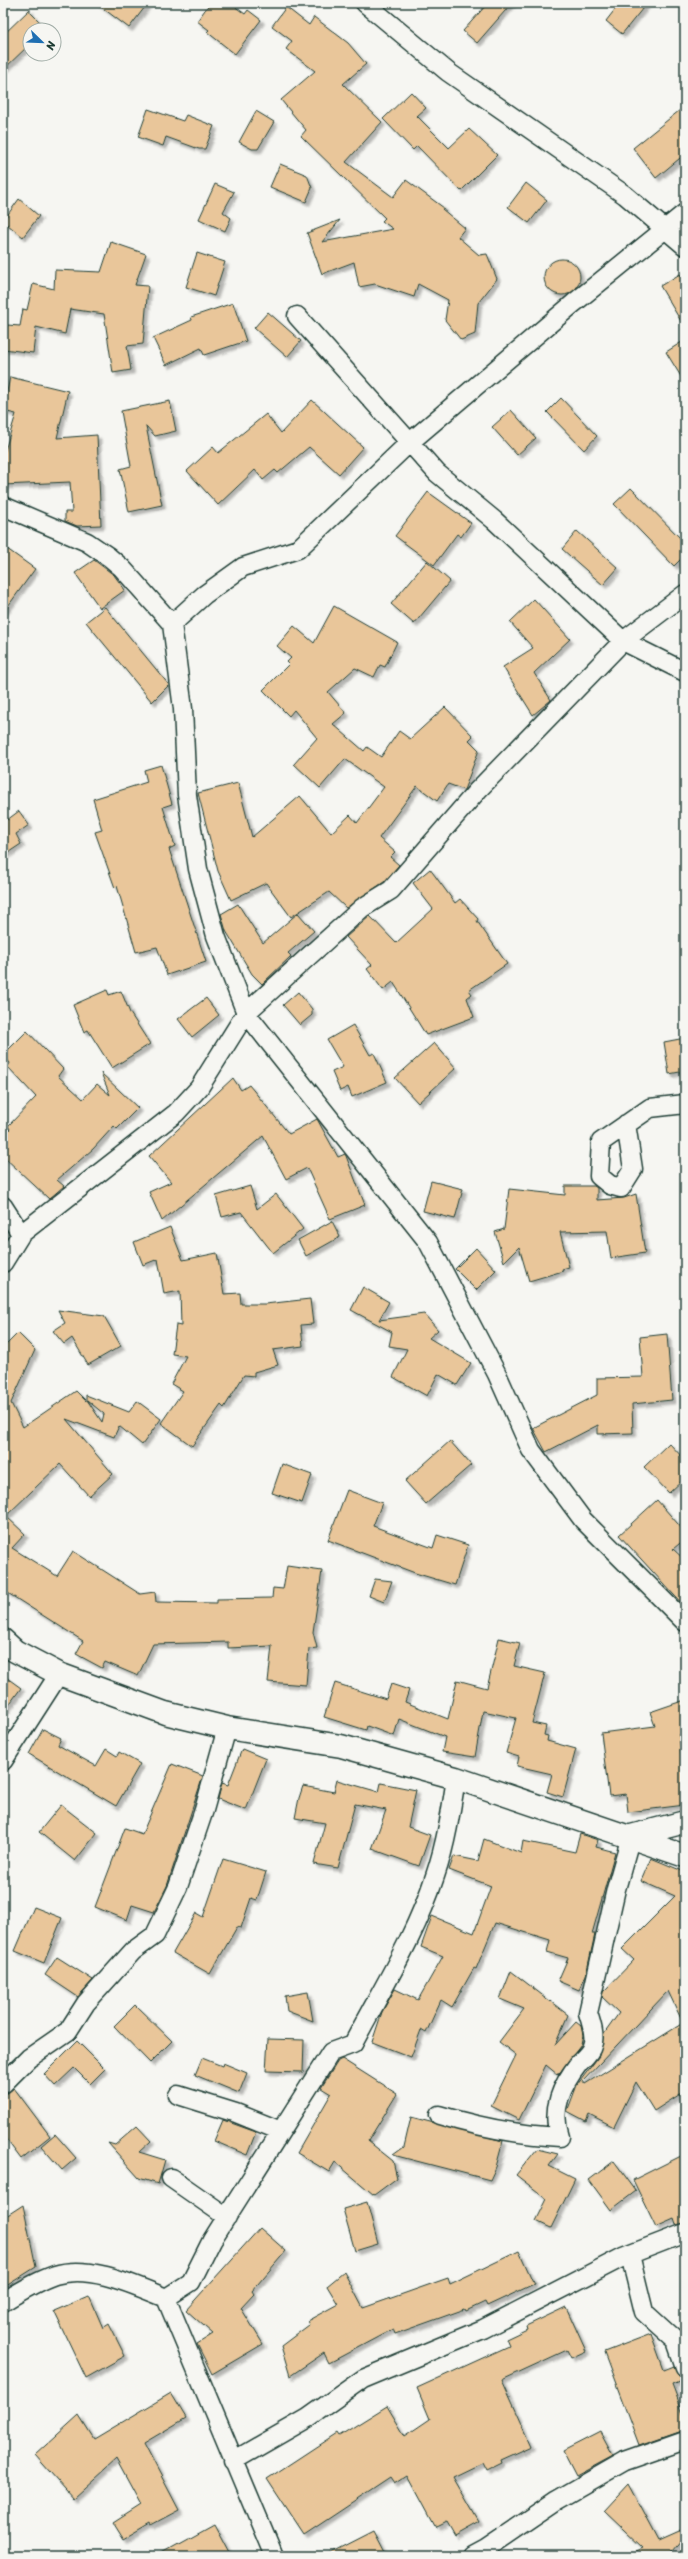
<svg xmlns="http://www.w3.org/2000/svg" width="688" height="2559" viewBox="0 0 688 2559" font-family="Sriracha,sans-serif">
	<defs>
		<filter id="shadow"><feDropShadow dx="3.5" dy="3.5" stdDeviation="1" flood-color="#0004"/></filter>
	</defs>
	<rect width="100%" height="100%" fill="#f6f6f2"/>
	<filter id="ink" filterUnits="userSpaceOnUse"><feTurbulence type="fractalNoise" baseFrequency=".025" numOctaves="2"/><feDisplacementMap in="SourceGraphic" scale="8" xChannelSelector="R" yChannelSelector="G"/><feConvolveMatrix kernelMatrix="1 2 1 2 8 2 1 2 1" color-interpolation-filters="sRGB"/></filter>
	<g filter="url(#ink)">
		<path fill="#e9c69a" stroke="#1f3d34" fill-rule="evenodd" filter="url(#shadow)" d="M 96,3 L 148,3 L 129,28 Z
			M 210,3 L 230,3 L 245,14 L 248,10 L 261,20 L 235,54 L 207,32 L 209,30 L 197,21 Z
			M 488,3 L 512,3 L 477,43 L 463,31 Z
			M 620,3 L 647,3 L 622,34 L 606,21 Z
			M 286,7 L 309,25 L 314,17 L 348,43 L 366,64 L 343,84 L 382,122 L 346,162 L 393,197 L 406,180 L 444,208 L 442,209 L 465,228 L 458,237 L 479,255 L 487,254 L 497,279 L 478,303 L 475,334 L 461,340 L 445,320 L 448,300 L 418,284 L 414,297 L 375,284 L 359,287 L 354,262 L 322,274 L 307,233 L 340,220 L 322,242 L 393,229 L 382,221 L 385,218 L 301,136 L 306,130 L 281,100 L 315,71 L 286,49 L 292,41 L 272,26 Z
			M 30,9 L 30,12 L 48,30 L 30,30 L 30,44 L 3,70 L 3,35 Z
			M 411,92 L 426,108 L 417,116 L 449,148 L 469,129 L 497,155 L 461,191 L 417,146 L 413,150 L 383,119 Z
			M 685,106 L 685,154 L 656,178 L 633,148 Z
			M 148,109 L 183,121 L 186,115 L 214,126 L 205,149 L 199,149 L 166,137 L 163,146 L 138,137 Z
			M 256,111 L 274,122 L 258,149 L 252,149 L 239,142 Z
			M 280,164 L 307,175 L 312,188 L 306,202 L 270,187 Z
			M 526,183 L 547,200 L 529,223 L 508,207 Z
			M 215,184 L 234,192 L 223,212 L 231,218 L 225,231 L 199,219 Z
			M 19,199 L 39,216 L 23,237 L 3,221 Z
			M 111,242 L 146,254 L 135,285 L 148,286 L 143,344 L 127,346 L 131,370 L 113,373 L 104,314 L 70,309 L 65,334 L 36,327 L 33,353 L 4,349 L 7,325 L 20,326 L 23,309 L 27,310 L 33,284 L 54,289 L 55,270 L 101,272 Z
			M 197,253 L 225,262 L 214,296 L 186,287 Z
			M544 277a18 18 0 1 1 36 0a18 18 0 1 1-36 0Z
			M 680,274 L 685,282 L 685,328 L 660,286 Z
			M 233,303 L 246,341 L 204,355 L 201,348 L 166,365 L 153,338 L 192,320 L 191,317 Z
			M 268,312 L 301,341 L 287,357 L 254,328 Z
			M 685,340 L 685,383 L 666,352 Z
			M 10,377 L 68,391 L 57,438 L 97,435 L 101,525 L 77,526 L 65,521 L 65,512 L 72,512 L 70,482 L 3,485 L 3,457 L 16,414 L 3,411 Z
			M 561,398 L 597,436 L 584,450 L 547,412 Z
			M 312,400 L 363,447 L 339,474 L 309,447 L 278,473 L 275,470 L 263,480 L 255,470 L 218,505 L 187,471 L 213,447 L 218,453 L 266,414 L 281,433 Z
			M 170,401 L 176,431 L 155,436 L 146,426 L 162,505 L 129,512 L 120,469 L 131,466 L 121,411 Z
			M 511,410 L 536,438 L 517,455 L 492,427 Z
			M 631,488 L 685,543 L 685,555 L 674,566 L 614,504 Z
			M 428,492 L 471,523 L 461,537 L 457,534 L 434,565 L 395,536 Z
			M 577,531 L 618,568 L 603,585 L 562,549 Z
			M 3,546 L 35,569 L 3,613 Z
			M 94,560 L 114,575 L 125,590 L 100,608 L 75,573 Z
			M 427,561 L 450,581 L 414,624 L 391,604 Z
			M 534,599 L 570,639 L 534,673 L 551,700 L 533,715 L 503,667 L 533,648 L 510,622 Z
			M 334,606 L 397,642 L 385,667 L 380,665 L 374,677 L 355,668 L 328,692 L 346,713 L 333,724 L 364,751 L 367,747 L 381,757 L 399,731 L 410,739 L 445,707 L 473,736 L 469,740 L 479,750 L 464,790 L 448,784 L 437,801 L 417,786 L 379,838 L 395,852 L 390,857 L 399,865 L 384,882 L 346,908 L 329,892 L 291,917 L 266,883 L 231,900 L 218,871 L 198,793 L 238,783 L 252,837 L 300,796 L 331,833 L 350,815 L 357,823 L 384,787 L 345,759 L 320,788 L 294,764 L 317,738 L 294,710 L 289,716 L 263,690 L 289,664 L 287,662 L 291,658 L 277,646 L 294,626 L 314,643 Z
			M 105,607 L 169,685 L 152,702 L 86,622 Z
			M 161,765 L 172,804 L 163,807 L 175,846 L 169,849 L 206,962 L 167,975 L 157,947 L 136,952 L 117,886 L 115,888 L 95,832 L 102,830 L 93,799 L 147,782 L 144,770 Z
			M 19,811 L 29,825 L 16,834 L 21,844 L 3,856 L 3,813 L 7,820 Z
			M 430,869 L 455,903 L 460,899 L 478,919 L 477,921 L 507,964 L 469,990 L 472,994 L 467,998 L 474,1017 L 426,1035 L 393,982 L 383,990 L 367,969 L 372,965 L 346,937 L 370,916 L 396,943 L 433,909 L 413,883 Z
			M 238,904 L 263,943 L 298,913 L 314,931 L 288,953 L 291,956 L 262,984 L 252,974 L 226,931 L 221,914 Z
			M 107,990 L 109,995 L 121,991 L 130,1013 L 150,1044 L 112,1068 L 88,1030 L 84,1032 L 73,1005 Z
			M 298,992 L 312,1009 L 312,1015 L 300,1025 L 283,1005 Z
			M 206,998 L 219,1015 L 192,1037 L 178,1019 Z
			M 353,1025 L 370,1055 L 374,1053 L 387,1082 L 352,1097 L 348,1087 L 340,1091 L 332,1072 L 343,1067 L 327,1040 Z
			M 27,1031 L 63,1069 L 58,1076 L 83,1099 L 97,1084 L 110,1095 L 101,1073 L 138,1108 L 117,1129 L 114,1126 L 93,1149 L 57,1180 L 64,1186 L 49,1199 L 3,1156 L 3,1136 L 10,1129 L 8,1126 L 36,1097 L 8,1067 L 10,1063 L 3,1055 Z
			M 685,1038 L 685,1071 L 669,1074 L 664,1042 Z
			M 434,1043 L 456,1068 L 418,1103 L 395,1078 Z
			M 233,1078 L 241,1090 L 249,1085 L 289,1134 L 317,1119 L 338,1157 L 345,1154 L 346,1156 L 365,1205 L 330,1219 L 307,1168 L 286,1179 L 263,1136 L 162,1221 L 149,1192 L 171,1182 L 149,1156 Z
			M 431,1181 L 463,1189 L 455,1219 L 423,1211 Z
			M 250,1186 L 257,1209 L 276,1194 L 303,1229 L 273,1253 L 241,1212 L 222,1217 L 216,1196 Z
			M 565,1186 L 594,1186 L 597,1188 L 597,1200 L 624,1198 L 636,1194 L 645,1253 L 611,1258 L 607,1231 L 560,1232 L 569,1267 L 562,1269 L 563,1271 L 529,1281 L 519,1247 L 504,1262 L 495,1232 L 504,1229 L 509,1189 L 565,1195 Z
			M 332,1221 L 340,1237 L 306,1256 L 298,1240 Z
			M 170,1227 L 183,1260 L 217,1253 L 224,1294 L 240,1293 L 241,1304 L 265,1304 L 310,1299 L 313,1324 L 301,1325 L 303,1346 L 273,1350 L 278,1365 L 254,1372 L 254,1376 L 244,1375 L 224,1408 L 221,1405 L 192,1446 L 161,1423 L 183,1391 L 171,1384 L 186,1356 L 172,1354 L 176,1325 L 181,1326 L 180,1291 L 164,1294 L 158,1259 L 143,1265 L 134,1242 Z
			M 476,1248 L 496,1270 L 476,1290 L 455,1269 Z
			M 363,1287 L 389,1302 L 379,1320 L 424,1314 L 438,1330 L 429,1338 L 471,1363 L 457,1385 L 438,1374 L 427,1396 L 393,1377 L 407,1349 L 389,1346 L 392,1332 L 351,1310 Z
			M 58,1310 L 104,1316 L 121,1346 L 88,1365 L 72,1338 L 64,1344 L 53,1331 L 65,1323 Z
			M 18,1333 L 35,1350 L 11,1403 L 23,1427 L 76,1391 L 86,1401 L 86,1395 L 129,1412 L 137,1401 L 161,1419 L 142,1445 L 119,1426 L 114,1437 L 66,1419 L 113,1474 L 89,1496 L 60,1464 L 6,1516 L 25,1534 L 12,1548 L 57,1576 L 73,1551 L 140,1594 L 155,1592 L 156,1602 L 217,1603 L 217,1599 L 272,1598 L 273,1588 L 283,1589 L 287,1566 L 322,1571 L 313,1632 L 317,1648 L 309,1649 L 306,1685 L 268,1682 L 272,1646 L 228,1648 L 228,1642 L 153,1644 L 138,1676 L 105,1662 L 102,1668 L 76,1654 L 83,1641 L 3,1590 L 3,1348 ZM 87,1400 L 104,1414 L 102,1422 Z
			M 667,1334 L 672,1400 L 632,1404 L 633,1433 L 598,1434 L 598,1425 L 546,1452 L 533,1428 L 597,1395 L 597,1378 L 643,1377 L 640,1337 Z
			M 450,1441 L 471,1465 L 426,1504 L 405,1481 Z
			M 669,1443 L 685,1460 L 685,1478 L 669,1493 L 644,1467 Z
			M 282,1464 L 312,1475 L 302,1503 L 272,1493 Z
			M 347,1490 L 382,1503 L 373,1526 L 433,1548 L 437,1535 L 468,1545 L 455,1585 L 415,1573 L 328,1540 Z
			M 657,1500 L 685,1532 L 685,1539 L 673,1549 L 685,1560 L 685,1607 L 619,1535 Z
			M 375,1579 L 392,1581 L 384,1602 L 369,1596 Z
			M 499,1638 L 520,1643 L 514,1666 L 545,1673 L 532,1723 L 546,1726 L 544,1735 L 548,1736 L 547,1741 L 576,1749 L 563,1797 L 547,1792 L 552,1774 L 517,1766 L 519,1757 L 506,1753 L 516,1718 L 483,1711 L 475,1757 L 442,1752 L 445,1737 L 399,1719 L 394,1736 L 367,1726 L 366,1730 L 324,1717 L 335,1683 L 386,1699 L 391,1684 L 409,1690 L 405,1702 L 448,1719 L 457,1680 L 487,1688 Z
			M 3,1675 L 21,1688 L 3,1713 Z
			M 685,1700 L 685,1733 L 679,1735 L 685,1783 L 685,1805 L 628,1812 L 626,1794 L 609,1796 L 601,1733 L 655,1726 L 650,1712 Z
			M 43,1729 L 61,1738 L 58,1745 L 96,1766 L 106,1749 L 117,1756 L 119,1752 L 140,1764 L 116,1806 L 29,1754 Z
			M 242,1749 L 266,1759 L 246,1810 L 218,1799 L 222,1783 L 228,1785 Z
			M 172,1764 L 203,1776 L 167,1886 L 154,1912 L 132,1905 L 127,1920 L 95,1907 L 125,1828 L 142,1834 Z
			M 337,1780 L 379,1792 L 381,1783 L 416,1790 L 408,1827 L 430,1835 L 419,1866 L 372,1849 L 386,1810 L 355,1804 L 338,1868 L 314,1864 L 325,1823 L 295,1818 L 299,1798 L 303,1786 L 334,1792 Z
			M 61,1805 L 97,1833 L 75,1861 L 39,1832 Z
			M 580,1834 L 598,1840 L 596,1847 L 615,1852 L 592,1934 L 595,1934 L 586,1975 L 579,1990 L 558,1981 L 568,1958 L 547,1952 L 550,1940 L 495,1923 L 476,1969 L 474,1968 L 452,2007 L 441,2000 L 426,2033 L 421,2030 L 411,2057 L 372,2042 L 382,2012 L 395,1989 L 418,2000 L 443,1956 L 421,1947 L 432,1916 L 474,1933 L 491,1886 L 449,1870 L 454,1856 L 478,1861 L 484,1839 L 521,1853 L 523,1841 L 575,1852 Z
			M 651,1858 L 685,1872 L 685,2091 L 654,2111 L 636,2082 L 614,2127 L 589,2114 L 586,2121 L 567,2111 L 568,2109 L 577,2085 L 599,2056 L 604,2034 L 619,2013 L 602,1997 L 603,1992 L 634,1960 L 622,1949 L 675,1896 L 641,1881 ZM 668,1991 L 683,2023 L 585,2084 L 583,2081 Z
			M 223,1859 L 266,1872 L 257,1900 L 251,1898 L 241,1928 L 237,1927 L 210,1974 L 173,1953 L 196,1913 L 203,1917 Z
			M 34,1907 L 62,1918 L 44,1963 L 15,1951 Z
			M 57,1957 L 93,1980 L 78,1997 L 45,1975 Z
			M 511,1971 L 568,2015 L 555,2045 L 576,2022 L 581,2026 L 583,2035 L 581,2045 L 558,2075 L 546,2065 L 519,2120 L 491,2106 L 516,2055 L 499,2042 L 524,2009 L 500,1999 Z
			M 308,1992 L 313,2021 L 287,2011 L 285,1996 Z
			M 135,2005 L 172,2041 L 150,2063 L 114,2026 Z
			M 268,2039 L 304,2040 L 303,2072 L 266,2071 Z
			M 77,2041 L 105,2069 L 90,2084 L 74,2068 L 55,2086 L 44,2074 Z
			M 202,2058 L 222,2066 L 223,2063 L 247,2073 L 239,2093 L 195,2075 Z
			M 342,2059 L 397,2094 L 368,2141 L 393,2161 L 397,2178 L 374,2195 L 335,2162 L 329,2172 L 297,2153 L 331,2094 L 321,2088 L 338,2061 Z
			M 14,2088 L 50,2136 L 21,2159 L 3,2135 L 3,2096 Z
			M 411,2117 L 503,2141 L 496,2167 L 490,2180 L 393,2155 L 404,2147 Z
			M 223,2120 L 256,2132 L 247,2155 L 214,2141 Z
			M 137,2126 L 151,2141 L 139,2152 L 165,2160 L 158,2184 L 139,2178 L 108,2143 L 115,2145 Z
			M 55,2134 L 76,2158 L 62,2170 L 41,2146 Z
			M 537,2149 L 558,2154 L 549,2166 L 575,2179 L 551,2228 L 536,2221 L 547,2199 L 516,2175 Z
			M 685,2154 L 685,2223 L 676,2225 L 674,2219 L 656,2227 L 633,2180 Z
			M 614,2161 L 636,2191 L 611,2210 L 589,2180 Z
			M 367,2202 L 378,2244 L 355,2251 L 343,2209 Z
			M 23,2205 L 36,2267 L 3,2288 L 3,2218 Z
			M 260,2228 L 286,2251 L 252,2291 L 254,2294 L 241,2308 L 263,2344 L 212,2374 L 197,2344 L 213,2334 L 186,2310 Z
			M 519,2251 L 534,2284 L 487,2306 L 485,2302 L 466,2311 L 465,2309 L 395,2334 L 393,2329 L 329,2363 L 324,2353 L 290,2376 L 281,2346 L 309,2325 L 307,2321 L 338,2304 L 327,2286 L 344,2272 L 363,2308 L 448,2278 L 450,2284 Z
			M 89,2296 L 103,2328 L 109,2324 L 125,2356 L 86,2378 L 54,2311 Z
			M 566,2307 L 586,2351 L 571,2358 L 567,2350 L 502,2380 L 532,2446 L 501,2460 L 502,2463 L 486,2471 L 482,2463 L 453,2477 L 479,2522 L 454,2536 L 446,2522 L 436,2527 L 408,2475 L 394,2484 L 390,2478 L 304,2535 L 267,2479 L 337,2433 L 339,2436 L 387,2406 L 405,2436 L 430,2419 L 417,2388 L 509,2346 L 506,2339 L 527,2329 L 526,2326 Z
			M 651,2334 L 664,2370 L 674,2366 L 680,2376 L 679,2381 L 672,2384 L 685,2418 L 685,2429 L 639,2445 L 604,2352 Z
			M 171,2393 L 186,2418 L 144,2443 L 179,2510 L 151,2525 L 150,2523 L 123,2539 L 113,2523 L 141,2505 L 116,2459 L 73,2498 L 35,2455 L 79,2415 L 94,2439 Z
			M 600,2432 L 613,2456 L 576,2476 L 563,2451 Z
			M 628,2485 L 658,2541 L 685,2529 L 685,2534 L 667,2556 L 625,2556 L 643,2548 L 604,2511 Z
			M 214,2524 L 231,2556 L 156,2556 Z
			M 374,2531 L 387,2556 L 325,2556 Z"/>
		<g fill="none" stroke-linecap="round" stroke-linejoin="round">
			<g stroke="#1f3d34" stroke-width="21">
				<path id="minor" d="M 365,3 L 448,72 L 625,195 L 685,246
					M 297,316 L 437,473 L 494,520 L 623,641 L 685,672
					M 3,506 L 87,542 L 109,557 L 122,568 L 172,624 L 183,709 L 187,795 L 198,869 L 216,936 L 246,1013 L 428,1242 L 497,1374 L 531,1450 L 583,1520 L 685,1622
					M 172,624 L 204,595 L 243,567 L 298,549 L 409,443 L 574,303 L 685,213
					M 626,1124 L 633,1169 L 621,1188 L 610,1185 L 599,1176 L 601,1142 L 650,1108 L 685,1104
					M 3,1206 L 21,1234
					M 3,1263 L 21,1234 L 176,1113 L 199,1088 L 246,1013 L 362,908 L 391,890 L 478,790 L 623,641 L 685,594
					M 3,1761 L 59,1674
					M 3,2084 L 29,2058 L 68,2031 L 86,2003 L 133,1951 L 155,1935 L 178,1887 L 204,1810 L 227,1728
					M 178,2095 L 236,2113 L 281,2131
					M 439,2115 C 479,2127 518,2135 560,2137 C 550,2109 562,2085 579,2063 C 583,2059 591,2052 592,2046 C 596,2037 591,2022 588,2013 L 616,1889 L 631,1836
					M 171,2178 L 227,2217
					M 630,2255 L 644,2312 L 676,2341 L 685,2367
					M 166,2298 L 191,2282 L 212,2240 L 331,2052 L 353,2044 C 382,1989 416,1935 435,1876 C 446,1844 451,1811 456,1778
					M 3,2302 C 19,2292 37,2281 55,2275 C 90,2264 134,2285 166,2298 L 274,2556
					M 233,2461 L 308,2418 L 363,2379 L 483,2329 L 623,2257 L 685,2233
					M 472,2556 L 485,2549 L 557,2500 L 625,2461 L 685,2440"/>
			</g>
			<g stroke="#1f3d34" stroke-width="25">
				<path id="tertiary" d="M 3,1640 L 15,1651 L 59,1674 L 165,1713 L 227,1728 L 341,1746 L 456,1778 L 685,1856
					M 631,1836 L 685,1822"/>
			</g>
			<use href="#minor" stroke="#f6f6f2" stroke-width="18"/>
			<use href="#tertiary" stroke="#f6f6f2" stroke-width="22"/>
		</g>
	</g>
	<rect width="688" height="2559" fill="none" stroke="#f6f6f2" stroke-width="16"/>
	<rect x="8" y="8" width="672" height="2543" fill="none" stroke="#1f3d34" stroke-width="1.5" filter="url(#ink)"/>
	<g transform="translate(42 42) rotate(113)"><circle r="19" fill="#f6f6f2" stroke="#a0aca6"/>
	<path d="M0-3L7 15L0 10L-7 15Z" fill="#1f6fb2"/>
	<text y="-6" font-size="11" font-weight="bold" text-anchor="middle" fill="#1f3d34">N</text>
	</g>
</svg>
